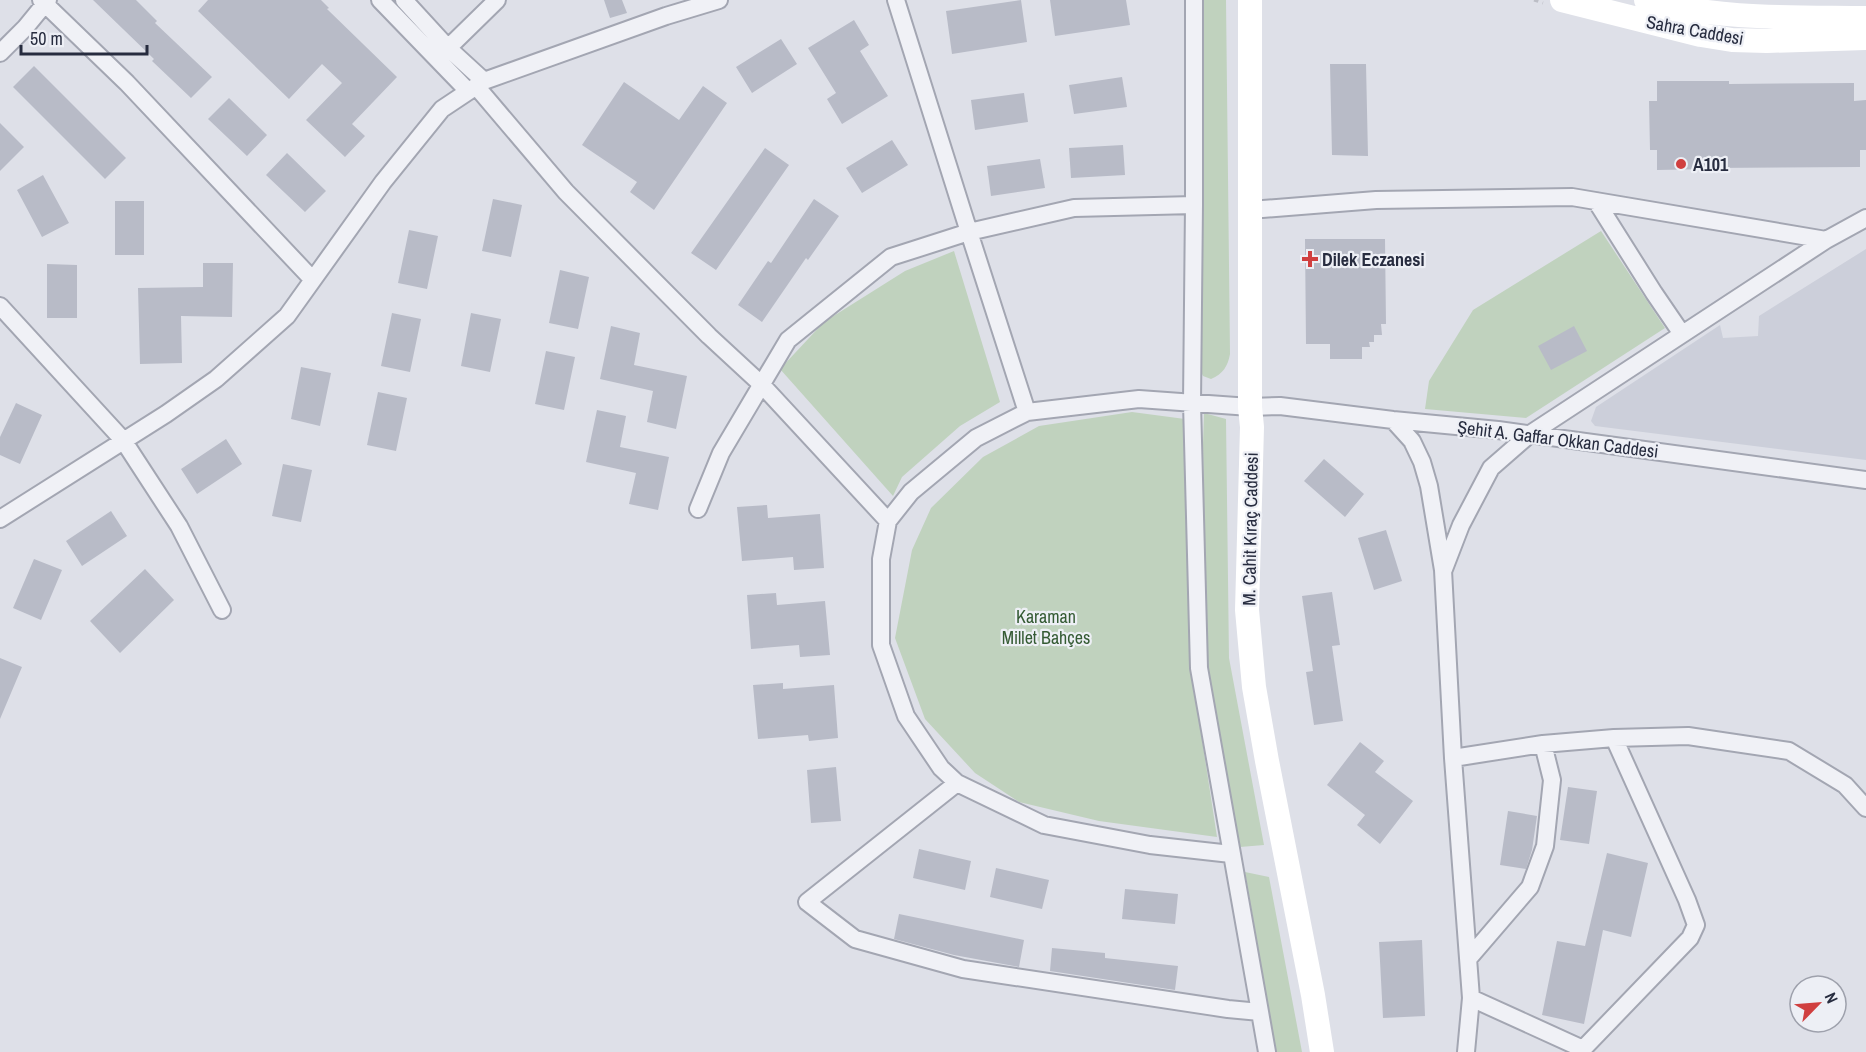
<svg xmlns="http://www.w3.org/2000/svg" width="1866" height="1052" viewBox="0 0 1866 1052" font-family="'Archivo Narrow',sans-serif">
	<rect width="100%" height="100%" fill="#dee0e8"/>
	<path fill="#cccfda" d="M 1866,249 L 1866,460 L 1595,426 L 1591,421 L 1596,407 L 1720,325 L 1723,338 L 1758,336 L 1759,316 Z"/>
	<path fill="#c0d2be" d="M 1202,0 L 1226,0 L 1230,354 C 1228,366 1223,374 1211,379 L 1203,376 L 1201,372 Z
		M 1601,231 L 1665,328 L 1526,418 L 1425,409 L 1429,381 L 1473,310 Z
		M 954,251 L 1000,402 L 960,426 L 902,477 L 893,496 L 780,369 L 824,322 L 905,271 Z
		M 1132,412 L 1185,419 L 1192,674 L 1217,837 L 1099,821 L 1019,802 L 975,773 L 925,719 L 895,638 L 912,550 L 931,508 L 983,457 L 1039,426 Z
		M 1204,413 L 1226,419 L 1229,658 L 1264,845 L 1240,847 L 1206,665 L 1203,444 Z
		M 1245,872 L 1269,877 L 1302,1052 L 1276,1052 Z"/>
	<path fill="#b8bbc7" d="M 93,0 L 136,0 L 157,21 L 155,23 L 212,77 L 191,98 L 152,61 L 154,59 Z
		M 208,0 L 321,0 L 329,8 L 327,9 L 397,77 L 352,124 L 365,136 L 345,157 L 306,120 L 342,83 L 322,64 L 289,99 L 198,11 Z
		M 604,0 L 622,0 L 627,13 L 610,18 Z
		M 1021,0 L 1027,42 L 952,54 L 946,11 Z
		M 1050,0 L 1126,0 L 1130,25 L 1055,36 Z
		M 854,20 L 869,45 L 860,51 L 888,96 L 842,124 L 827,99 L 836,93 L 808,48 Z
		M 781,39 L 797,64 L 752,93 L 736,67 Z
		M 1330,64 L 1366,64 L 1368,156 L 1332,155 Z
		M 34,66 L 126,158 L 105,179 L 13,87 Z
		M 1122,77 L 1127,107 L 1074,114 L 1069,85 Z
		M 1657,81 L 1729,81 L 1729,84 L 1854,83 L 1854,101 L 1866,100 L 1866,150 L 1860,150 L 1860,167 L 1710,168 L 1710,169 L 1657,170 L 1657,150 L 1650,150 L 1649,101 L 1657,101 Z
		M 624,82 L 679,120 L 703,86 L 727,103 L 654,210 L 630,192 L 637,182 L 582,145 Z
		M 1024,93 L 1028,122 L 975,130 L 971,100 Z
		M 229,98 L 267,135 L 247,156 L 208,119 Z
		M 0,123 L 24,147 L 0,171 Z
		M 892,140 L 908,165 L 862,193 L 846,168 Z
		M 1123,145 L 1125,175 L 1071,178 L 1069,148 Z
		M 765,148 L 789,165 L 716,270 L 691,253 Z
		M 287,153 L 326,191 L 305,212 L 266,175 Z
		M 1040,159 L 1045,188 L 991,196 L 987,166 Z
		M 43,175 L 69,223 L 42,237 L 17,190 Z
		M 493,199 L 522,205 L 511,257 L 482,251 Z
		M 814,199 L 839,216 L 808,260 L 806,258 L 762,322 L 738,305 L 768,261 L 771,263 Z
		M 115,201 L 144,201 L 144,255 L 115,255 Z
		M 409,230 L 438,236 L 427,289 L 398,283 Z
		M 1305,239 L 1385,239 L 1386,324 L 1381,324 L 1382,335 L 1374,335 L 1374,342 L 1369,342 L 1370,347 L 1362,347 L 1362,359 L 1330,359 L 1330,344 L 1306,344 Z
		M 203,263 L 233,263 L 232,317 L 181,316 L 182,363 L 140,364 L 138,288 L 203,287 Z
		M 47,264 L 77,265 L 77,318 L 47,318 Z
		M 560,270 L 589,277 L 578,329 L 549,323 Z
		M 392,313 L 421,319 L 410,372 L 381,366 Z
		M 471,313 L 501,319 L 490,372 L 461,366 Z
		M 611,326 L 640,333 L 634,365 L 687,376 L 676,429 L 647,422 L 653,391 L 600,379 Z
		M 1574,326 L 1587,351 L 1551,370 L 1538,346 Z
		M 546,351 L 575,357 L 564,410 L 535,404 Z
		M 301,367 L 331,373 L 320,426 L 291,419 Z
		M 378,392 L 407,398 L 396,451 L 367,445 Z
		M 16,403 L 42,415 L 20,464 L 0,455 L 0,437 Z
		M 597,410 L 626,416 L 620,447 L 669,457 L 658,510 L 629,504 L 636,473 L 586,462 Z
		M 226,439 L 242,464 L 197,494 L 181,469 Z
		M 1324,459 L 1364,494 L 1345,517 L 1304,481 Z
		M 283,464 L 312,470 L 301,522 L 272,516 Z
		M 767,505 L 768,518 L 820,514 L 824,568 L 794,570 L 793,557 L 742,561 L 737,507 Z
		M 111,511 L 127,536 L 82,566 L 66,541 Z
		M 1386,530 L 1402,581 L 1374,590 L 1358,538 Z
		M 34,559 L 62,570 L 41,620 L 13,608 Z
		M 145,569 L 174,600 L 120,653 L 90,621 Z
		M 1332,592 L 1340,645 L 1332,646 L 1343,721 L 1314,725 L 1306,672 L 1313,671 L 1302,596 Z
		M 776,593 L 777,605 L 825,601 L 830,655 L 800,657 L 799,645 L 751,649 L 747,595 Z
		M 0,658 L 22,667 L 0,719 Z
		M 783,683 L 783,689 L 834,685 L 838,738 L 809,741 L 808,735 L 758,739 L 753,685 Z
		M 1360,742 L 1384,761 L 1375,772 L 1413,801 L 1380,844 L 1357,825 L 1365,815 L 1327,785 Z
		M 836,767 L 841,821 L 811,823 L 807,770 Z
		M 1568,787 L 1597,791 L 1589,844 L 1560,840 Z
		M 1508,811 L 1537,816 L 1532,850 L 1526,869 L 1500,865 Z
		M 919,849 L 971,861 L 965,890 L 913,878 Z
		M 1607,853 L 1648,863 L 1631,937 L 1603,930 L 1584,1024 L 1542,1015 L 1557,941 L 1585,946 Z
		M 996,868 L 1049,880 L 1042,909 L 990,897 Z
		M 1125,889 L 1178,894 L 1175,924 L 1122,919 Z
		M 899,914 L 1024,940 L 1019,967 L 954,955 L 894,939 Z
		M 1422,940 L 1425,1016 L 1383,1018 L 1379,942 Z
		M 1052,948 L 1105,953 L 1105,958 L 1178,966 L 1175,990 L 1050,971 Z"/>
	<g fill="none" stroke-linecap="round" stroke-linejoin="round">
		<g stroke="#a3a6b2" stroke-width="20">
			<path id="street" d="M 41,0 L 127,83 L 313,280
				M 380,0 L 468,91
				M 404,0 L 448,48 L 484,81
				M 896,0 L 969,232 L 1027,412
				M 448,48 L 497,0
				M 0,53 L 25,28 L 48,0
				M 476,86 L 566,192 L 709,336 L 762,385 L 888,521
				M 1596,201 L 1654,293 L 1682,334
				M 1194,205 L 1194,0
				M 1250,210 L 1376,200 L 1572,197 L 1826,240 L 1866,218
				M 0,306 L 123,440 L 179,526 L 222,610
				M 1393,420 L 1412,441 L 1422,462 L 1429,486 L 1443,570 L 1453,758 L 1471,998 L 1466,1052
				M 698,509 L 721,453 L 788,340 L 891,257 L 969,232 L 1074,208 L 1194,205 L 1192,403 L 1199,668 L 1260,1012
				M 0,519 L 166,414 L 216,379 L 287,316 L 383,182 L 442,109 L 484,81 L 666,16 L 719,0
				M 1444,569 L 1461,525 L 1491,468 L 1530,434 L 1826,240
				M 1453,758 L 1543,744 L 1614,738 L 1688,736 L 1789,751 L 1845,785 L 1866,808
				M 957,783 L 807,902 L 855,939 L 963,969 L 1228,1009 L 1260,1012 L 1267,1052
				M 1231,854 L 1150,845 L 1044,825 L 957,783 L 941,768 L 906,716 L 881,645 L 881,559 L 888,521 L 911,492 L 976,438 L 1027,412 L 1139,399 L 1250,407 L 1280,406 L 1393,420 L 1498,430 L 1866,480
				M 1469,958 L 1530,887 L 1545,846 L 1552,780 L 1543,744
				M 1471,998 L 1583,1049 L 1690,938 L 1696,925 L 1687,900 L 1614,738"/>
		</g>
		<path stroke="#bcbec6" stroke-width="3" stroke-dasharray="4.5 4.5" stroke-linecap="butt" d="M 1534,0 L 1543,3"/>
		<use href="#street" stroke="#f0f1f6" stroke-width="16"/>
		<path stroke="#fff" stroke-width="24" d="M 1250,0 L 1250,407 L 1252,427 L 1247,610 L 1254,687 L 1267,761 L 1313,995 L 1322,1052
			M 1562,0 L 1701,35 L 1732,40 L 1767,41 L 1866,38
			M 1646,0 C 1718,20 1792,17 1866,18"/>
	</g>
	<g fill="#d03f3f" stroke="#edeff5" stroke-width="2">
		<circle cx="1681" cy="164" r="6"/>
		<path d="M1307 250h6v6h6v6h-6v6h-6v-6h-6v-6h6z"/>
	</g>
	<g text-anchor="middle" dominant-baseline="central" stroke-width="4.5" stroke-linejoin="round" paint-order="stroke">
		<g font-size="18" fill="#272c3f" stroke="#edeff5">
			<text transform="translate(1695 30) rotate(10)">Sahra Caddesi</text>
			<text transform="translate(1558 439) rotate(7)">Şehit A. Gaffar Okkan Caddesi</text>
			<text transform="translate(1250 529) rotate(-89)">M. Cahit Kıraç Caddesi</text>
		</g>
		<g font-size="18" font-weight="bold" fill="#272c3f" stroke="#edeff5" text-anchor="start">
			<text x="1693" y="164">A101</text>
			<text x="1322" y="259">Dilek Eczanesi</text>
		</g>
		<g font-size="18" fill="#355b34" stroke="#edeff5">
			<text x="1046" y="616">Karaman<tspan x="1046" dy="21">Millet Bahçes</tspan></text>
		</g>
	</g>
	<g transform="translate(1818 1004) rotate(65)"><circle r="28" fill="#edeff5" stroke="#9ea1ac" stroke-width="1.5"/>
	<path d="M0-4.5L10 22L0 15L-10 22Z" fill="#d03f3f"/>
	<text y="-9" font-size="16" font-weight="bold" text-anchor="middle" fill="#272c3f">N</text>
	</g>
	<path d="M21 45v9h126v-9" fill="none" stroke="#272c3f" stroke-width="3"/>
	<text x="30" y="45" font-size="18" fill="#272c3f" stroke="#edeff5" stroke-width="4.5" paint-order="stroke">50 m</text>
</svg>
